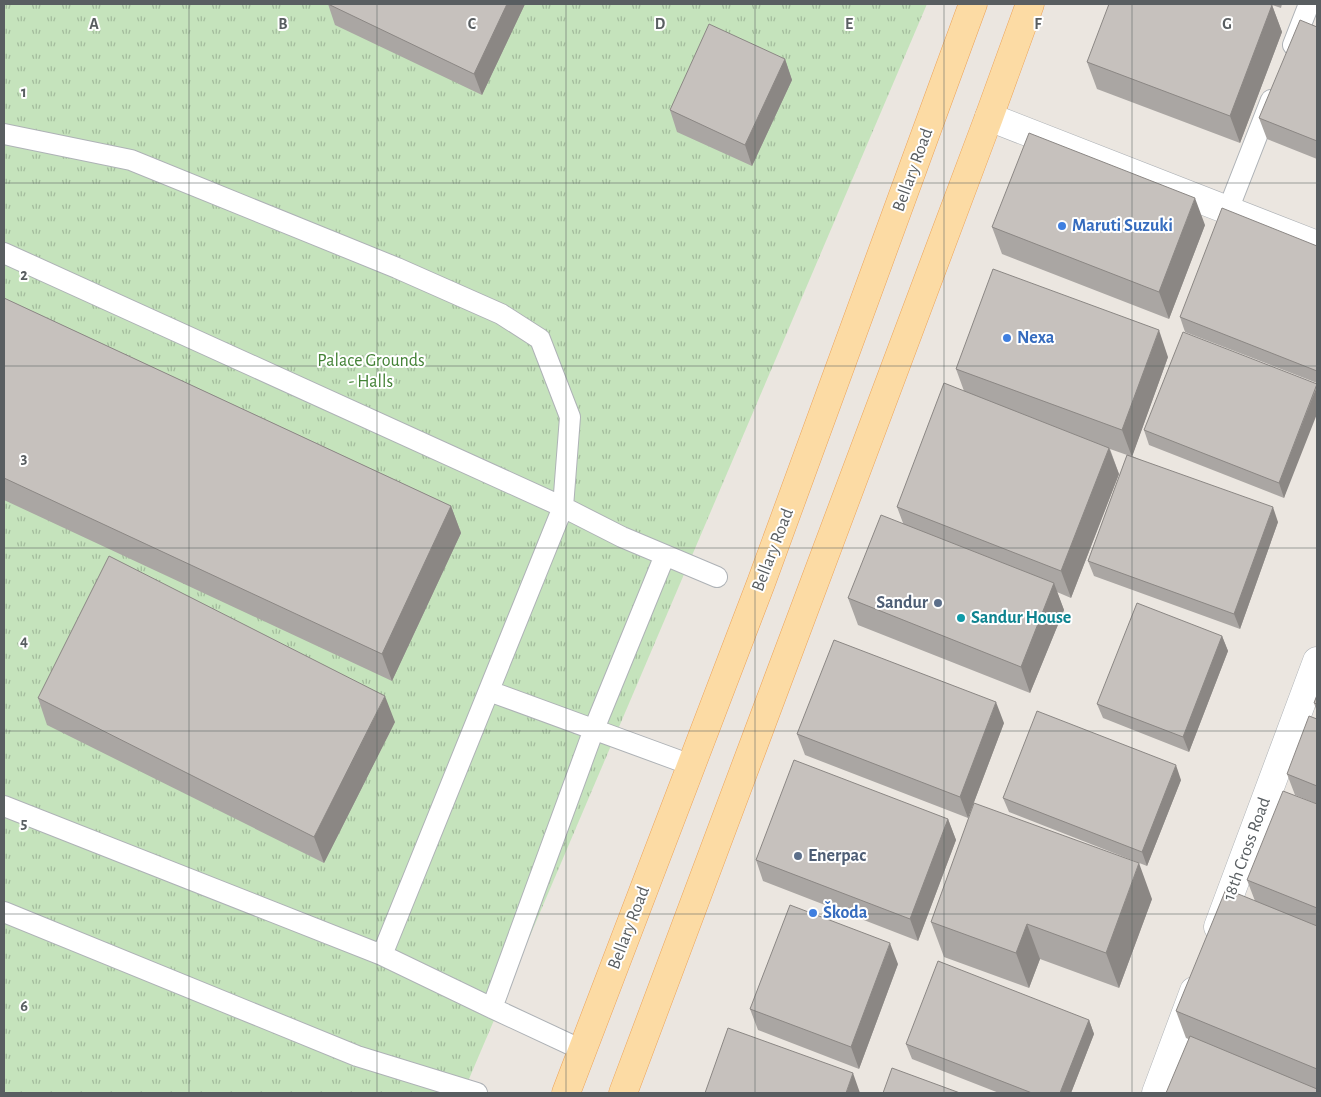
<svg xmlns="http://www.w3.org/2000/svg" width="1321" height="1097" viewBox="0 0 1321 1097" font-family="'Alegreya Sans',sans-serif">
	<defs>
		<pattern id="park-tufts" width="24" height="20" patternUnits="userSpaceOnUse" patternTransform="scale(1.25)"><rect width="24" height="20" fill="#c5e3bc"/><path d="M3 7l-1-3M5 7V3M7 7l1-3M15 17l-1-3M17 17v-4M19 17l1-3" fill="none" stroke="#a3bb9c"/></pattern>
	</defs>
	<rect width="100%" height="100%" fill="#ebe6e0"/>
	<path fill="url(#park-tufts)" d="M 4,4 L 927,4 L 463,1093 L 4,1093 Z"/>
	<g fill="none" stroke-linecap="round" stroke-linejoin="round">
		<g stroke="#aeb2b6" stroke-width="22">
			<path id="service" d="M 1293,45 L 1309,4
				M 4,134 L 131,160 L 397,268 L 501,314 L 540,339 L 570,417 L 563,507 L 622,537 L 717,577
				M 1228,210 L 1271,100
				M 4,253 L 563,507 L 382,955
				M 489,691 L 691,765
				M 4,806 L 382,955 L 492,1008 L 582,1050
				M 4,912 L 357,1056 L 477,1093
				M 492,1008 L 594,729 L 665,555"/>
		</g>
		<g stroke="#aeb2b6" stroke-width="29">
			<path id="minor" d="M 989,117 L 1317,245
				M 1218,927 L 1317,661
				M 1156,1093 L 1194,991"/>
		</g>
		<g stroke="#eda358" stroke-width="29">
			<path id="primary" d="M 566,1093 L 761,583 L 973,4
				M 623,1093 L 989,117 L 1030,4"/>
		</g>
		<use href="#service" stroke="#fff" stroke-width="20"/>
		<use href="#minor" stroke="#fff" stroke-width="28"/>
		<use href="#primary" stroke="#fcdba4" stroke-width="28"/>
	</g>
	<path fill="#aaa6a3" d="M 328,4 L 525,4 L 482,95 L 335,25 Z
		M 1269,4 L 1282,4 L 1281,8 Z
		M 1272,5 L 1282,32 L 1240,143 L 1097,89 L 1087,62 Z
		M 1317,27 L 1317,159 L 1267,139 L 1259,118 Z
		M 785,59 L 792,80 L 752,166 L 677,132 L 670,110 Z
		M 1205,225 L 1169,319 L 1002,254 L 992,227 Z
		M 1317,246 L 1317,383 L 1185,332 L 1180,317 Z
		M 4,298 L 451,506 L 461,533 L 392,681 L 4,500 Z
		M 1168,357 L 1132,456 L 1278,522 L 1240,629 L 1094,576 L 1088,561 L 1127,455 L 1110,449 L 1119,474 L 1071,598 L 1057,592 L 1064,610 L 1030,693 L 858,625 L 848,598 L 903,523 L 897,507 L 964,391 L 956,369 Z
		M 1317,384 L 1284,498 L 1149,445 L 1144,430 Z
		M 1222,636 L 1228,651 L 1189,752 L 1103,718 L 1097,704 Z
		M 1317,695 L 1317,712 L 1314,703 Z
		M 38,698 L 395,722 L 324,863 L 47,725 Z
		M 1317,719 L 1317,804 L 1295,795 L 1287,774 Z
		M 1004,723 L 968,818 L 805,755 L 797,734 Z
		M 1181,780 L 1147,866 L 1009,812 L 1003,798 Z
		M 1317,804 L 1317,1093 L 1186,1038 L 1176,1011 L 1255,901 L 1247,880 Z
		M 948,819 L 956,840 L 918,941 L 763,881 L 756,860 Z
		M 1152,899 L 1119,988 L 1040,959 L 1029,988 L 944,957 L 931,922 Z
		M 898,964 L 859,1069 L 758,1030 L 750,1009 Z
		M 1089,1020 L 1094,1034 L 1071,1093 L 999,1093 L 912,1059 L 906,1044 Z"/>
	<path fill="#8b8784" d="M 507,4 L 525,4 L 482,95 L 474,74 Z
		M 1272,5 L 1282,32 L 1240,143 L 1230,116 Z
		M 785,59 L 792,80 L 752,166 L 745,145 Z
		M 1195,198 L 1205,225 L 1169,319 L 1159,292 Z
		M 1159,330 L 1168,357 L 1132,457 L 1122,430 Z
		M 1317,386 L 1317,414 L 1284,498 L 1279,483 Z
		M 1109,448 L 1119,474 L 1071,598 L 1061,571 Z
		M 451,506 L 461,533 L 392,681 L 382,654 Z
		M 1273,507 L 1278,522 L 1240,629 L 1234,614 Z
		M 1054,583 L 1064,610 L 1030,693 L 1021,667 Z
		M 1222,636 L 1228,651 L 1189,752 L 1183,737 Z
		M 385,696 L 395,722 L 324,863 L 314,837 Z
		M 996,702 L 1004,723 L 968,818 L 960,797 Z
		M 1176,765 L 1181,780 L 1147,866 L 1142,852 Z
		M 948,819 L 956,840 L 918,941 L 910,919 Z
		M 1139,863 L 1152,899 L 1119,988 L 1106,953 Z
		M 1027,924 L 1040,959 L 1029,988 L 1016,953 Z
		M 890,943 L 898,964 L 859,1069 L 851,1047 Z
		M 1089,1020 L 1094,1034 L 1071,1093 L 1060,1093 Z
		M 853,1073 L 860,1093 L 846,1093 Z"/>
	<path fill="#c6c1bd" stroke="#8b8784" d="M 328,4 L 507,4 L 474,74 Z
		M 1109,4 L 1268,4 L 1272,5 L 1230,116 L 1087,62 Z
		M 1300,20 L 1317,27 L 1317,141 L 1259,118 Z
		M 709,24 L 785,59 L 745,145 L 670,110 Z
		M 1029,133 L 1195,198 L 1159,292 L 992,227 Z
		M 1222,208 L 1317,246 L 1317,371 L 1180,317 Z
		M 993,269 L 1159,330 L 1122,430 L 956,369 Z
		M 4,298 L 451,506 L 382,654 L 4,478 Z
		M 1183,332 L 1317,384 L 1279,483 L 1144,430 Z
		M 944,383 L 1109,448 L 1061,571 L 897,507 Z
		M 1127,455 L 1273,507 L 1234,614 L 1088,561 Z
		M 881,515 L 1054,583 L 1021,667 L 848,598 Z
		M 109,556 L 385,696 L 314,837 L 38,698 Z
		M 1137,603 L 1222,636 L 1183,737 L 1097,704 Z
		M 834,640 L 996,702 L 960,797 L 797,734 Z
		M 1317,695 L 1317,704 L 1314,703 Z
		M 1037,711 L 1176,765 L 1142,852 L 1003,798 Z
		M 1309,716 L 1317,719 L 1317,786 L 1287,774 Z
		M 794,760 L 948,819 L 910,919 L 756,860 Z
		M 1283,791 L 1317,804 L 1317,908 L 1247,880 Z
		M 974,803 L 1139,863 L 1106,953 L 1027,924 L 1016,953 L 931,922 Z
		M 1226,889 L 1317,926 L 1317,1069 L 1176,1011 Z
		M 790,905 L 890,943 L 851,1047 L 750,1009 Z
		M 938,961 L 1089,1020 L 1060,1093 L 1032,1093 L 906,1044 Z
		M 728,1028 L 853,1073 L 846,1093 L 705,1093 Z
		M 1190,1036 L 1317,1089 L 1317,1093 L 1166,1093 Z
		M 892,1068 L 960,1093 L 883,1093 Z"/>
	<path fill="none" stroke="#595e61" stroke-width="1" stroke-opacity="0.55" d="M 189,4 L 189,1093M 377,4 L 377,1093M 566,4 L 566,1093M 755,4 L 755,1093M 944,4 L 944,1093M 1132,4 L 1132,1093M 4,183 L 1317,183M 4,366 L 1317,366M 4,548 L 1317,548M 4,731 L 1317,731M 4,914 L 1317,914"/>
	<g fill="#3f7fe0" stroke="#fff" stroke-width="2">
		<circle cx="1062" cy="226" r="5"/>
		<circle cx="1007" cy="338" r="5"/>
		<circle cx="813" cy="913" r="5"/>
	</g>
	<g fill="#5c6f8a" stroke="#fff" stroke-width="2">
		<circle cx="938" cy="603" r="5"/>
		<circle cx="798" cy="856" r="5"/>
	</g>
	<circle fill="#0f9aa8" stroke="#fff" stroke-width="2" cx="961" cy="618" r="5"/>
	<g text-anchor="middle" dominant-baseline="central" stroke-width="4" stroke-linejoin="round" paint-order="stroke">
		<g font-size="18" fill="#595e61" stroke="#fff">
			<text transform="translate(913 170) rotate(-70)">Bellary Road</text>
			<text transform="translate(773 550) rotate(-69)">Bellary Road</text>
			<text transform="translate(1247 849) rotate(-70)">18th Cross Road</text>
			<text transform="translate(629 928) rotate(-69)">Bellary Road</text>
		</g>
		<g font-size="18" font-weight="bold" fill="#366cbe" stroke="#fff" text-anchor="start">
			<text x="1072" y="226">Maruti Suzuki</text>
			<text x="1017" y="338">Nexa</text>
			<text x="823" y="913">Škoda</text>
		</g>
		<g font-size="18" fill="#438236" stroke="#fff">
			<text x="371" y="361">Palace Grounds<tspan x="371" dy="21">- Halls</tspan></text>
		</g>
		<g font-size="18" font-weight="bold" fill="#4e5e75" stroke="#fff" text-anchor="end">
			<text x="928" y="603">Sandur</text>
			<text x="808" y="856" text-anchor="start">Enerpac</text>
		</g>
		<g font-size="18" font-weight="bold" fill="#0d838f" stroke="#fff" text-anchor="start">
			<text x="971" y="618">Sandur House</text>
		</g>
	</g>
	<g font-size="16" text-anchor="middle" font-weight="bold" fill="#595e61" stroke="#fff" stroke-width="4" stroke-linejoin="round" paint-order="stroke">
		<text x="94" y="29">A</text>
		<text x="283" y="29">B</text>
		<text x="472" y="29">C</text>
		<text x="660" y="29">D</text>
		<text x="849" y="29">E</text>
		<text x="1038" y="29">F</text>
		<text x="1227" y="29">G</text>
		<text x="24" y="97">1</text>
		<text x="24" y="280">2</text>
		<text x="24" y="463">3</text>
		<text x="24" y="646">4</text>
		<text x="24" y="828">5</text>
		<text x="24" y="1011">6</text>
	</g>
	<rect width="1321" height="1097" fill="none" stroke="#595e61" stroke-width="10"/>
</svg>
